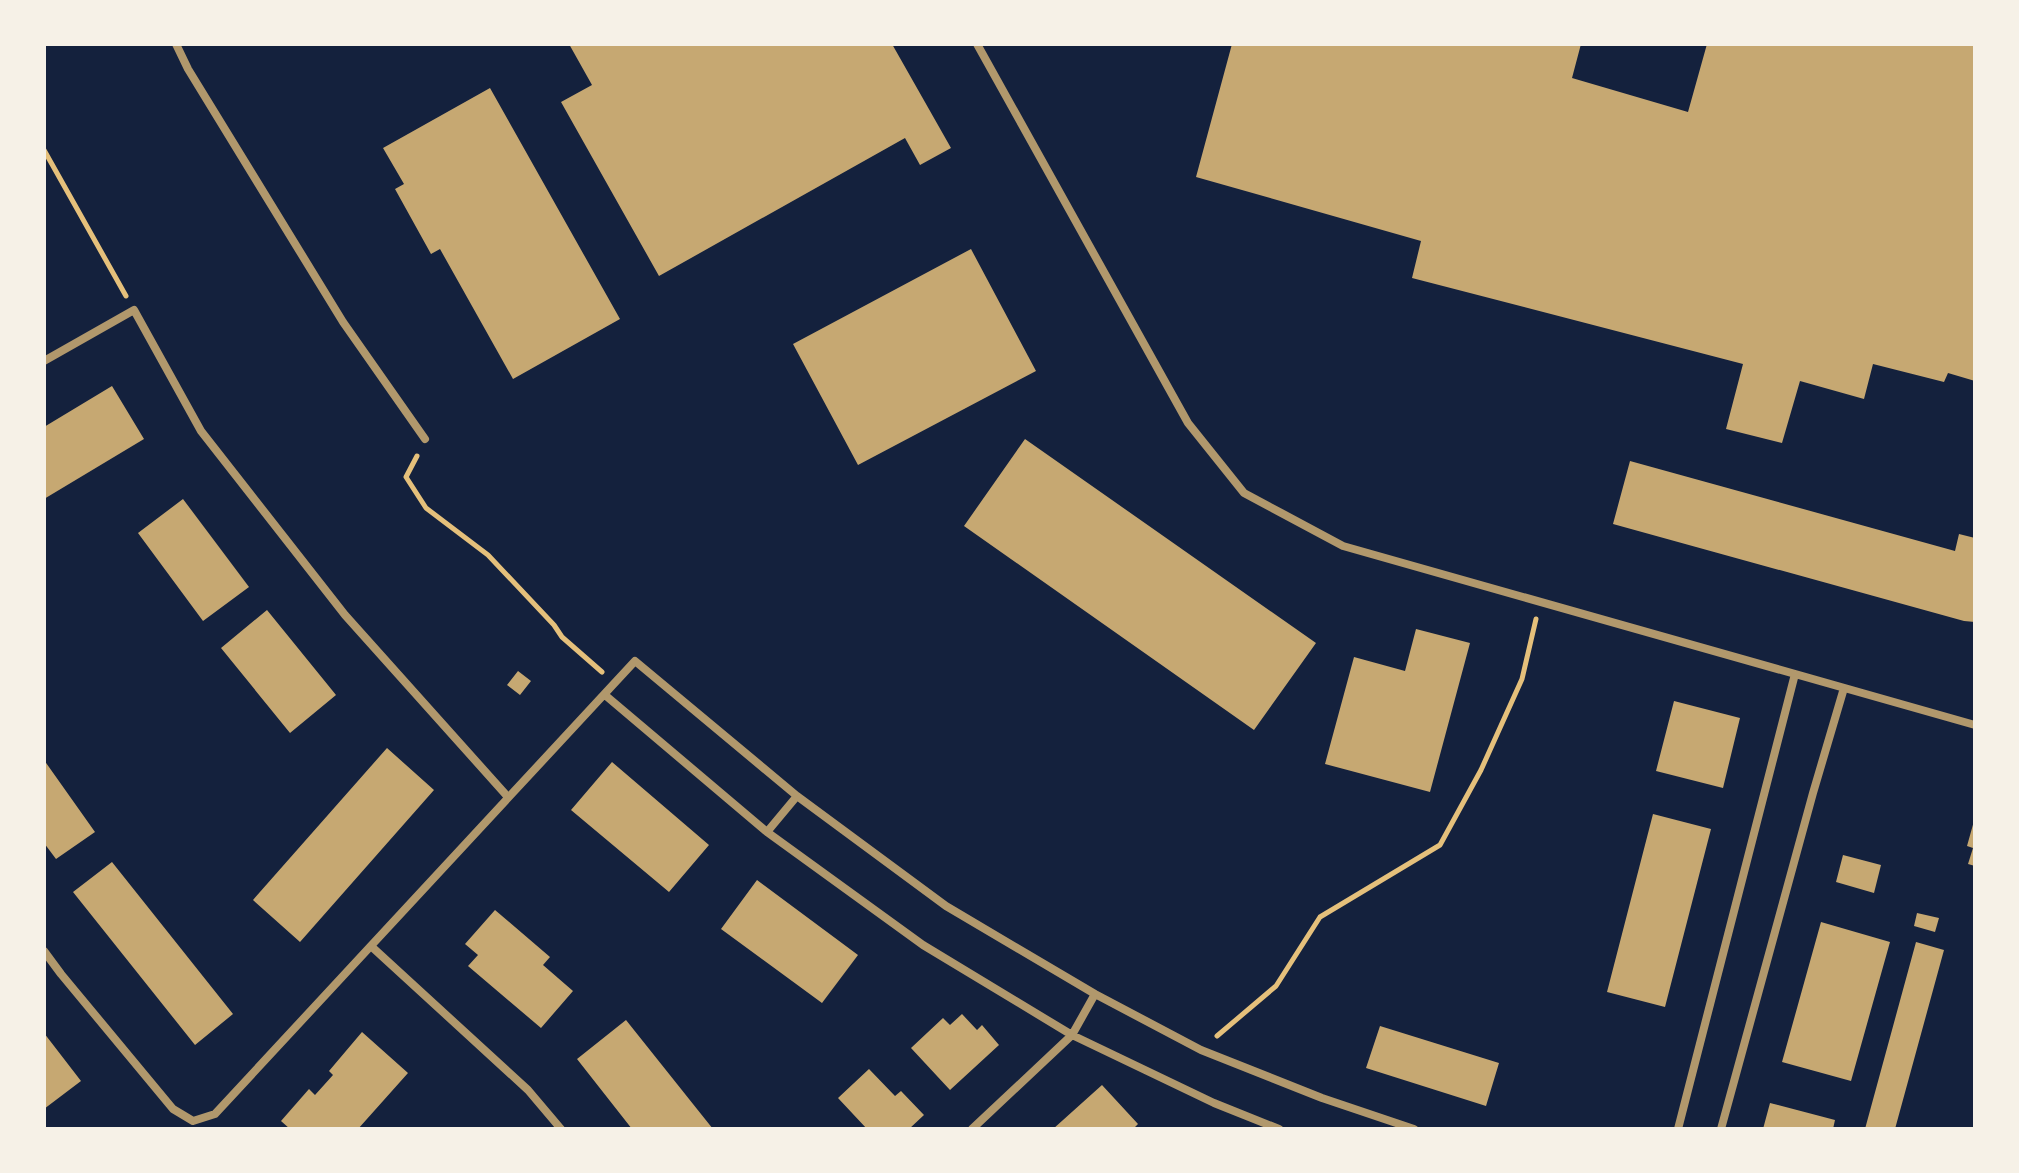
<svg xmlns="http://www.w3.org/2000/svg" width="2019" height="1173" viewBox="0 0 2019 1173" font-family="'Asap Condensed',sans-serif">
	<rect width="100%" height="100%" fill="#14213d"/>
	<path fill="#c6a872" d="M 569,44 L 892,44 L 951,148 L 920,165 L 905,138 L 659,276 L 561,102 L 592,85 Z
		M 1232,44 L 1581,44 L 1572,78 L 1688,112 L 1707,44 L 1975,44 L 1975,381 L 1948,373 L 1944,382 L 1873,364 L 1864,399 L 1800,381 L 1782,443 L 1726,429 L 1743,364 L 1412,278 L 1421,241 L 1196,177 Z
		M 490,88 L 620,319 L 513,379 L 440,249 L 431,254 L 395,189 L 404,184 L 383,148 Z
		M 971,249 L 1036,371 L 858,465 L 793,344 Z
		M 112,386 L 144,439 L 44,499 L 44,427 Z
		M 1025,439 L 1316,643 L 1254,730 L 964,526 Z
		M 1630,461 L 1955,551 L 1959,534 L 1975,538 L 1975,622 L 1964,621 L 1613,524 Z
		M 183,499 L 249,587 L 203,621 L 138,533 Z
		M 267,610 L 336,695 L 290,733 L 221,648 Z
		M 1416,629 L 1470,643 L 1430,792 L 1325,764 L 1354,657 L 1405,671 Z
		M 518,671 L 531,681 L 520,695 L 507,685 Z
		M 1674,701 L 1740,718 L 1723,788 L 1656,771 Z
		M 387,748 L 434,790 L 300,942 L 253,900 Z
		M 44,760 L 95,832 L 56,859 L 44,843 Z
		M 612,762 L 709,845 L 669,892 L 571,810 Z
		M 1653,814 L 1711,829 L 1665,1007 L 1607,992 Z
		M 1974,821 L 1975,821 L 1975,866 L 1968,864 L 1973,848 L 1967,846 Z
		M 1843,855 L 1881,865 L 1874,893 L 1836,882 Z
		M 112,862 L 233,1014 L 195,1045 L 73,892 Z
		M 757,880 L 858,955 L 822,1003 L 721,929 Z
		M 495,910 L 550,957 L 543,965 L 573,991 L 541,1028 L 468,966 L 478,955 L 465,944 Z
		M 1917,913 L 1939,918 L 1935,932 L 1914,926 Z
		M 1821,922 L 1890,942 L 1851,1081 L 1782,1062 Z
		M 1916,942 L 1944,950 L 1895,1129 L 1865,1129 Z
		M 962,1014 L 977,1030 L 982,1025 L 999,1045 L 950,1090 L 911,1048 L 943,1018 L 950,1025 Z
		M 626,1020 L 693,1104 L 713,1129 L 632,1129 L 577,1059 Z
		M 1380,1026 L 1499,1063 L 1486,1106 L 1366,1068 Z
		M 362,1032 L 408,1073 L 358,1129 L 290,1129 L 281,1121 L 309,1089 L 315,1095 L 333,1075 L 329,1071 Z
		M 44,1033 L 81,1081 L 44,1109 Z
		M 869,1069 L 895,1096 L 901,1091 L 924,1115 L 909,1129 L 867,1129 L 838,1098 Z
		M 1102,1085 L 1138,1124 L 1133,1129 L 1053,1129 Z
		M 1770,1103 L 1835,1120 L 1833,1129 L 1763,1129 Z"/>
	<g fill="none" stroke-linecap="round" stroke-linejoin="round">
		<path stroke="#e5c07b" stroke-width="5" d="M 44,150 L 126,296
			M 417,456 L 406,477 L 426,508 L 488,555 L 554,625 L 562,637 L 602,672
			M 1217,1036 L 1276,986 L 1320,917 L 1440,845 L 1481,770 L 1522,679 L 1536,619"/>
		<path stroke="#b1986c" stroke-width="8" d="M 176,44 L 188,69 L 343,322 L 425,439
			M 977,44 L 1188,423 L 1244,493 L 1343,546 L 1975,725
			M 44,361 L 134,310 L 201,431 L 345,615 L 508,797
			M 605,695 L 767,832 L 923,945 L 1072,1035 L 1214,1103 L 1279,1129
			M 767,832 L 797,796
			M 372,947 L 528,1090 L 561,1129
			M 44,951 L 61,974 L 173,1109 L 193,1121 L 215,1114 L 635,661 L 797,796 L 946,906 L 1095,994 L 1201,1050 L 1322,1098 L 1414,1129
			M 972,1129 L 1072,1035 L 1095,994
			M 1678,1129 L 1795,674
			M 1721,1129 L 1813,793 L 1844,688"/>
	</g>
	<rect width="2019" height="1173" fill="none" stroke="#f6f1e7" stroke-width="92"/>
</svg>
